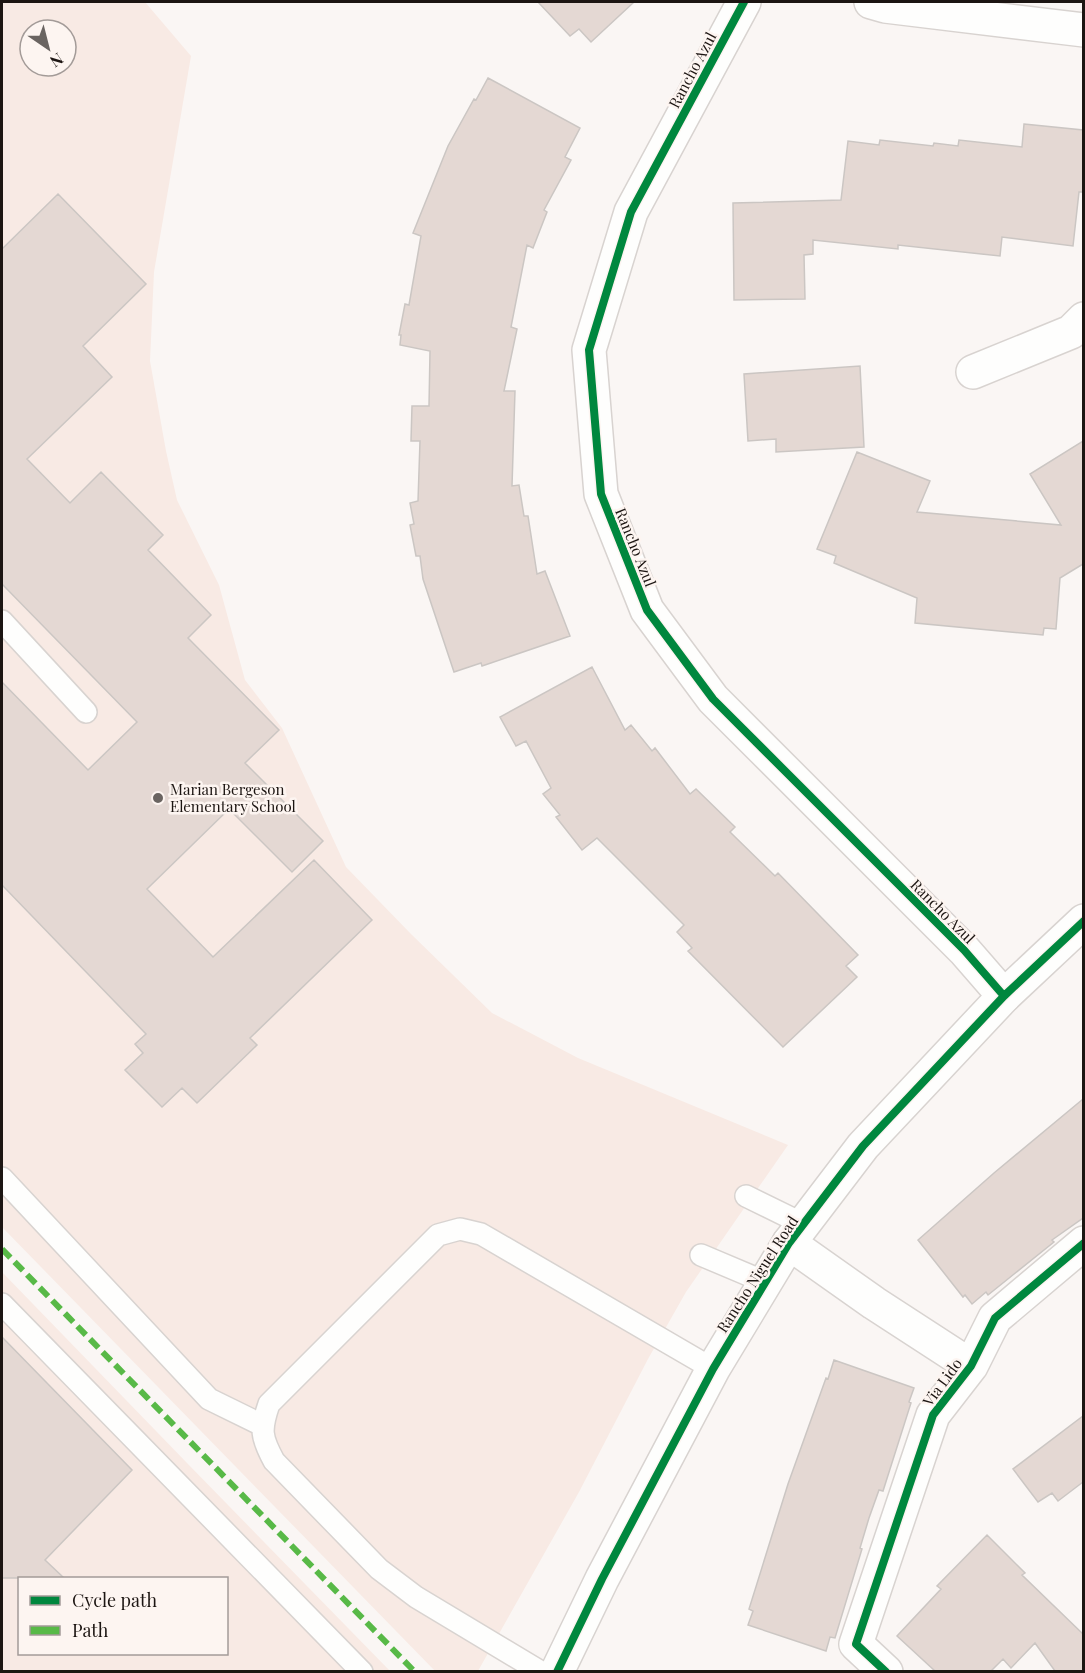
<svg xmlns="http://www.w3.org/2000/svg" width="1085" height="1673" viewBox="0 0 1085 1673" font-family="'Playfair Display',serif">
	<rect width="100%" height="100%" fill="#faf6f4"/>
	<path fill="#f8eae4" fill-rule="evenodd" d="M 2,2 L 145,2 L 191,56 L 154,272 L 150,361 L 166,451 L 177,500 L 219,585 L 245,680 L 282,728 L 346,867 L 411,934 L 492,1013 L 578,1058 L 788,1145 L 686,1292 L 648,1359 L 579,1492 L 478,1671 L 435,1671 L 2,1227 ZM 30,30 L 66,30 L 66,66 L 30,66 Z
		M 2,1272 L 187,1463 L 390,1671 L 2,1671 ZM 20,1578 L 226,1578 L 226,1654 L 20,1654 Z"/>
	<path fill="#e4d8d3" stroke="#cbc6c3" stroke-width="1.5" d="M 538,2 L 634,2 L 591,42 L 579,29 L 570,36 Z
		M 488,78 L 580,128 L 565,157 L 571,160 L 544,210 L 547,212 L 533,248 L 527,245 L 511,327 L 517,329 L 504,391 L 515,391 L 512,486 L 519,485 L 524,516 L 528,516 L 537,574 L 545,571 L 570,636 L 482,666 L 481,663 L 454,672 L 423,579 L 420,556 L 416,556 L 410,525 L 414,524 L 410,503 L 418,501 L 420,441 L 411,441 L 412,406 L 429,406 L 430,351 L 400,345 L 401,335 L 399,335 L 405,304 L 409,305 L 421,236 L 413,233 L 448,146 L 474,99 L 476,100 Z
		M 1024,124 L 1083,130 L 1083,192 L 1079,192 L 1073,246 L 1002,237 L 1000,256 L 898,245 L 898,249 L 813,240 L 813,254 L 804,255 L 805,299 L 734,300 L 733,203 L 841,200 L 848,141 L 879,145 L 880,140 L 933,146 L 934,143 L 958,146 L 959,140 L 1022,147 Z
		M 58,194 L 146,284 L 83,346 L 112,377 L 27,459 L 70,503 L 101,472 L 163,535 L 148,550 L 211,615 L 188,638 L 279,730 L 245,763 L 323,841 L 292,872 L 229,809 L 147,889 L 213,957 L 314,860 L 372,920 L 250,1038 L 257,1045 L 197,1103 L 182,1088 L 162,1107 L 125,1070 L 143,1053 L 135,1044 L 146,1034 L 2,885 L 2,682 L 88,770 L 137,722 L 2,584 L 2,249 Z
		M 860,366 L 864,447 L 776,452 L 776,439 L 748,441 L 744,374 Z
		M 1083,441 L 1083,564 L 1060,578 L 1056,629 L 1044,628 L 1043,635 L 915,623 L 917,598 L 834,563 L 836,556 L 817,549 L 857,452 L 930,481 L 917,512 L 1061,525 L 1030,474 Z
		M 592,667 L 625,730 L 631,725 L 652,751 L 655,748 L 690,794 L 696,789 L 735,827 L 730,832 L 775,876 L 778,873 L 858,955 L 846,966 L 857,977 L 783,1047 L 688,951 L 692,948 L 677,932 L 684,925 L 597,838 L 582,850 L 556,817 L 560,815 L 543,794 L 551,788 L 526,741 L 516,746 L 500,717 Z
		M 1083,1099 L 1083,1218 L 1052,1240 L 1054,1242 L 988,1295 L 986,1292 L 972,1304 L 965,1295 L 963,1297 L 918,1240 L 994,1173 Z
		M 2,1337 L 132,1470 L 45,1560 L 64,1578 L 2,1578 Z
		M 834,1360 L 914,1388 L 909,1402 L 911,1403 L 883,1491 L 879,1490 L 869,1518 L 860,1548 L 862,1549 L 835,1638 L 830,1637 L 826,1651 L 748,1625 L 753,1611 L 749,1609 L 788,1484 L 826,1378 L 828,1379 Z
		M 1083,1416 L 1083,1482 L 1058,1501 L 1052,1493 L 1038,1502 L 1013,1469 Z
		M 987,1535 L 1025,1573 L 1022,1575 L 1083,1634 L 1083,1671 L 1055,1671 L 1035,1643 L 1011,1668 L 1003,1659 L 991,1671 L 935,1671 L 897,1636 L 941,1589 L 937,1586 Z"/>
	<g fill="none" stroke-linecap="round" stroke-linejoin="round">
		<g stroke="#d8d3d0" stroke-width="24">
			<path id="service" d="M 2,621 L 86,712
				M 2,1178 L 209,1399 L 262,1425
				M 746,1196 L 803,1224
				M 701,1255 L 765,1282
				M 2,1304 L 362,1672
				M 541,1672 L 416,1597 L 379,1569 L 274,1461 C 261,1437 260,1430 269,1404 L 438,1235 L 460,1229 L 481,1234 L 713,1369"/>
		</g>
		<g stroke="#d8d3d0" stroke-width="36">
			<path id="minor" d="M 744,2 L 631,212 L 589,350 L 601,494 L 647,610 L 713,699 L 964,950 L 1004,996
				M 871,2 L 885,6 L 1084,30
				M 973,372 L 1071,332 L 1084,319
				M 789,1243 L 874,1303 L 971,1366
				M 886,1672 L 856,1644 L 933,1415 L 971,1366 L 995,1318 L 1084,1243"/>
		</g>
		<g stroke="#d8d3d0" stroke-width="36">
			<path id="tertiary" d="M 557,1672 L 602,1579 L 713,1369 L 789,1243 L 863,1146 L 1004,996 L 1084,921"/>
		</g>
		<use href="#service" stroke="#fefefd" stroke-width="21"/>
		<use href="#minor" stroke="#fefefd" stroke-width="33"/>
		<use href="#tertiary" stroke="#fefefd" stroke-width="33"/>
		<path stroke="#58b947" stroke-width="6" stroke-dasharray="12 6" stroke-linecap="butt" d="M 2,1249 L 415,1672"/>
		<g stroke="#fdf5f1" stroke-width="11">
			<path id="cycleway" d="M 744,2 L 631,212 L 589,350 L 601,494 L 647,610 L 713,699 L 964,950 L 1004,996
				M 557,1672 L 602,1579 L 713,1369 L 789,1243 L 863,1146 L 1004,996 L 1084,921
				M 886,1672 L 856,1644 L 933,1415 L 971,1366 L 995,1318 L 1084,1243"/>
		</g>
		<use href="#cycleway" stroke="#00873e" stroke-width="8"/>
	</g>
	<circle fill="#6a6461" stroke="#fdf5f1" stroke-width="2" cx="158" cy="798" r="6"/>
	<g text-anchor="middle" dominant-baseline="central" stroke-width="5" stroke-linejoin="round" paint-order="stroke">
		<g font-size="15" fill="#1c1512" stroke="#fdf5f1">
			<text transform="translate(692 70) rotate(-62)">Rancho Azul</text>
			<text transform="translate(636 547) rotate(68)">Rancho Azul</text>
			<text transform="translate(943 911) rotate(45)">Rancho Azul</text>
			<text transform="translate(757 1274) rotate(-57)">Rancho Niguel Road</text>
			<text transform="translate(942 1382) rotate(-54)">Via Lido</text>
		</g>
		<g font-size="15" fill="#1c1512" stroke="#fdf5f1" text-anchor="start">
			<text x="170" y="789">Marian Bergeson<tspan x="170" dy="17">Elementary School</tspan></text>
		</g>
	</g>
	<rect width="1085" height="1673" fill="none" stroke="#1c1512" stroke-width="6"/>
	<rect x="18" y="1577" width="210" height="78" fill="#fdf5f1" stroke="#a39b98" stroke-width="1.5"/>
	<rect x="30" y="1596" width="30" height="9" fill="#00873e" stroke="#a39b98" stroke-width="1.5"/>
	<text x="72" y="1607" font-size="18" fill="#1c1512">Cycle path</text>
	<rect x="30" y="1626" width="30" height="9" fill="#58b947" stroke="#a39b98" stroke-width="1.5"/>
	<text x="72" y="1637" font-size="18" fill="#1c1512">Path</text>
	<g transform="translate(48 48) rotate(145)"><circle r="28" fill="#fdf5f1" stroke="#a39b98" stroke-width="1.5"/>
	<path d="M0-4.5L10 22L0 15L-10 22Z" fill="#6a6461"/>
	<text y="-9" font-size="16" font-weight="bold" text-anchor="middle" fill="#1c1512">N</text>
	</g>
</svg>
